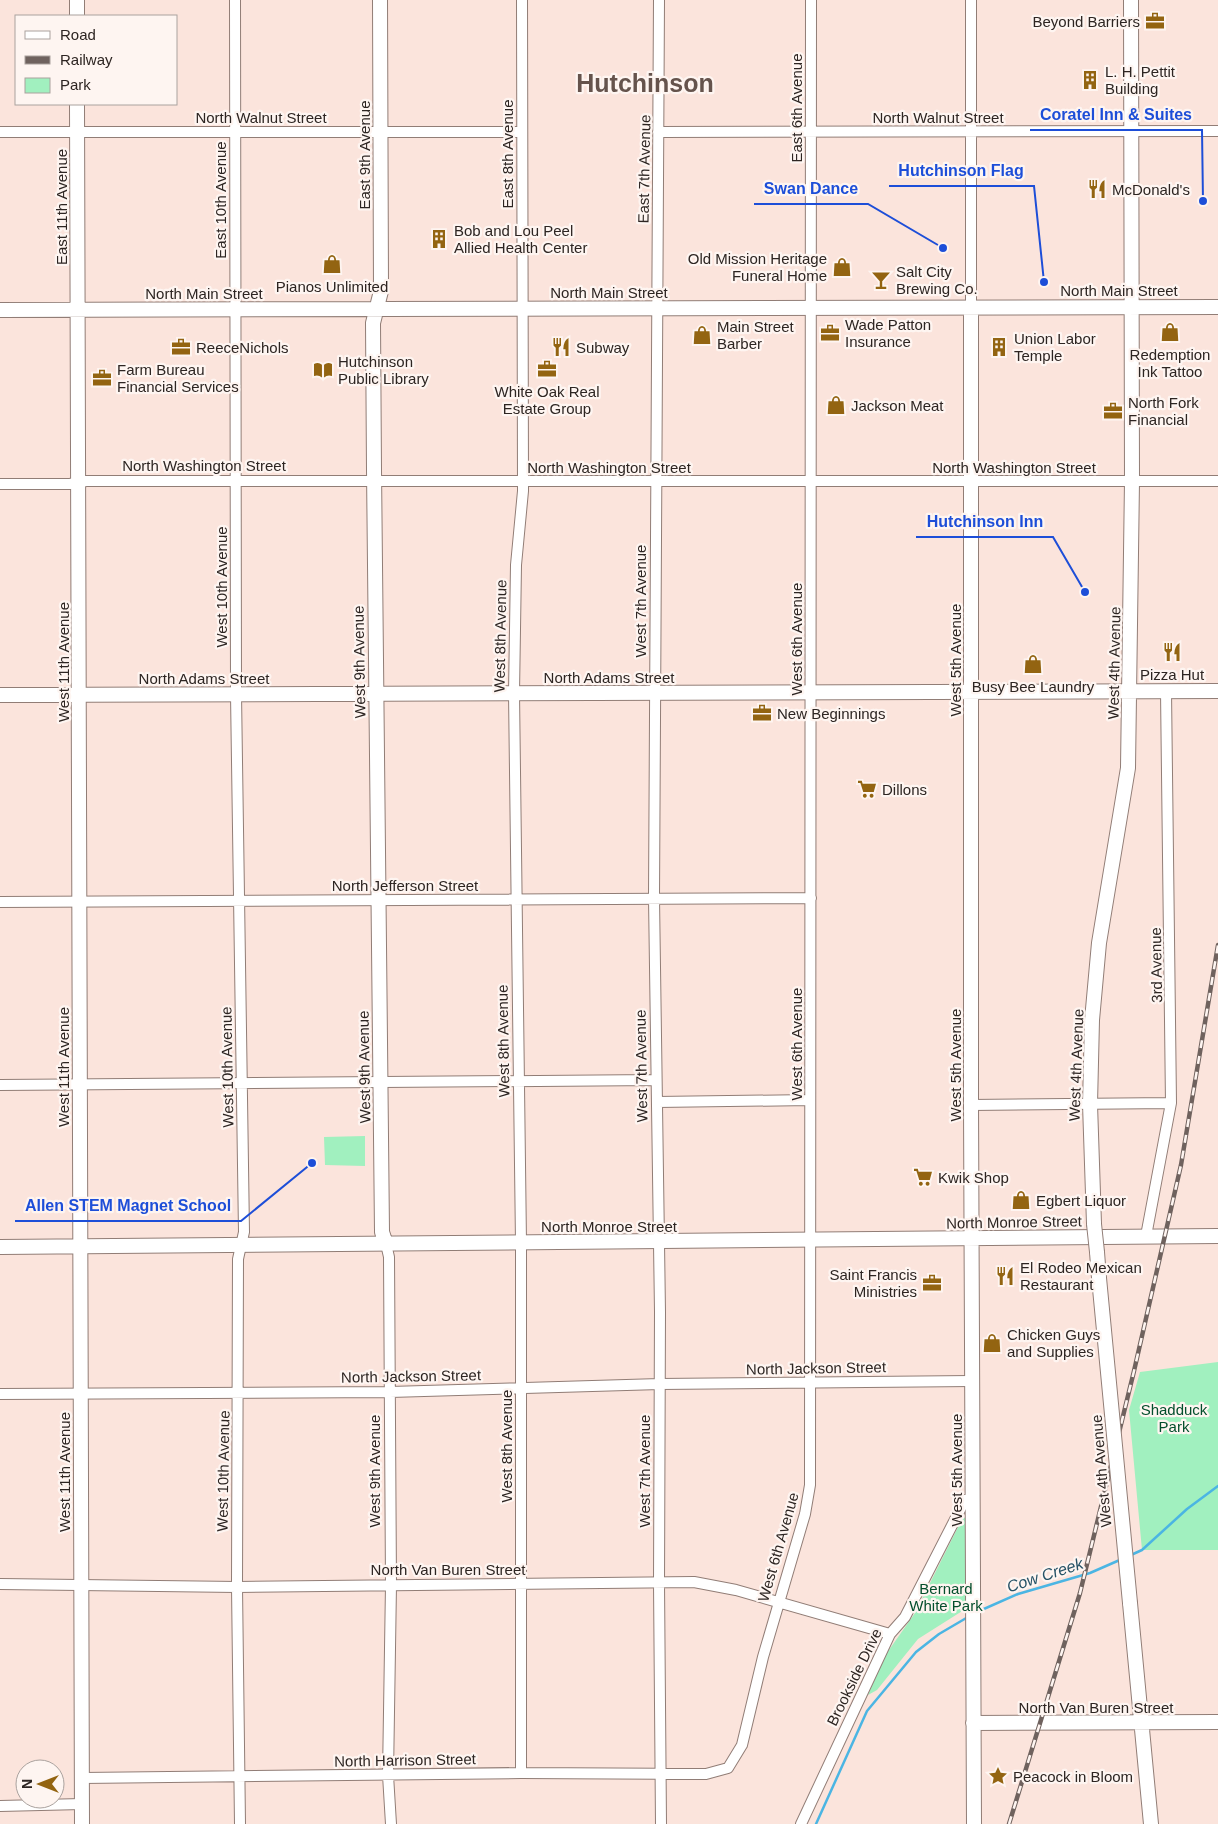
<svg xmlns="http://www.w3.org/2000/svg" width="1218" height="1824" viewBox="0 0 1218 1824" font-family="Helvetica,sans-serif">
	<rect width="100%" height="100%" fill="#fbe4dc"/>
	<path fill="#a1f0bf" d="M 365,1136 L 365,1166 L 325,1165 L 324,1137 Z
		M 1218,1362 L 1218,1550 L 1142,1550 L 1129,1410 L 1140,1372 Z
		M 963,1517 L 967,1519 L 967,1608 L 918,1639 L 877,1690 L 868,1695 L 884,1657 L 915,1613 Z"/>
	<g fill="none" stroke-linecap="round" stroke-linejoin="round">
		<path stroke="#4bb5e3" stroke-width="2.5" d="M 1131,1555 L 1142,1550 L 1187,1509 L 1218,1486
			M 977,1612 L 1018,1594 L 1090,1573 L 1122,1559
			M 816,1824 L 867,1711 L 916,1652 L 939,1634 L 968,1617"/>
		<g stroke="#917d76" stroke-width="12">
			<path id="street" d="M 235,0 L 236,694 L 244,1232 L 238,1259 L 237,1587 L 240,1824
				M 659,0 L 654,898 L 660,1312 L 659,1583 L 661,1824
				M 971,0 L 971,307
				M 0,132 L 522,132
				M 658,132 L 1218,131
				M 0,484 L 70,484 L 86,481 L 1218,481
				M 0,902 L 811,898
				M 0,1085 L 656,1080
				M 657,1102 L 810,1100
				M 971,1105 L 1171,1103
				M 1146,1236 L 1171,1103 L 1166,691
				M 386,1244 L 389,1257 L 391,1585 L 388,1775 L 391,1824
				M 0,1394 L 390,1392 L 660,1384 L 972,1381
				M 0,1584 L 237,1587 L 694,1582 L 736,1590 L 890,1634
				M 521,1773 L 521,1243 L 514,693 L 516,565 L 523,491 L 522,0
				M 82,1778 L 521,1773 L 706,1774 L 728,1768 L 742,1745 L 763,1657 L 805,1514 L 810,1485 L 811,0
				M 0,1806 L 82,1804
				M 801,1824 L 890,1634 L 905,1617 L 965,1500 L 973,1499"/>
		</g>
		<g stroke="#917d76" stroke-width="16">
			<path id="secondary" d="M 77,0 L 77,16
				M 380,0 L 381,291 L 373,323 L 374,470 L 382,1232 L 386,1244
				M 77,104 L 82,1824
				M 971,307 L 971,1105 L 974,1824
				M 0,310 L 1218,307
				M 0,695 L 1218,691
				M 1094,1224 L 1090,1104 L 1092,1020 L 1099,943 L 1128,768 L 1132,481 L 1131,0
				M 0,1247 L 1218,1236
				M 1097,1252 L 1099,1278
				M 1130,1603 L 1151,1824
				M 973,1723 L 1218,1722"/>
		</g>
		<use href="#street" stroke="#fff" stroke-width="10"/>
		<use href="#secondary" stroke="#fff" stroke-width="14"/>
		<g stroke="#6f625e" stroke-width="4.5">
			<path id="rail" d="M 1009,1824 L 1080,1593 L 1134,1371 L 1181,1165 L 1218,945"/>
		</g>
		<use href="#rail" stroke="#fef5f1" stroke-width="2.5" stroke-dasharray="8" stroke-linecap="butt"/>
		<g stroke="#917d76" stroke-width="16" stroke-linecap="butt">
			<path id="secondary-bridge" d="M 1094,1224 L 1097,1252
				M 1099,1278 L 1130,1603"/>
		</g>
		<use href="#secondary-bridge" stroke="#fff" stroke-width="14"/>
	</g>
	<defs>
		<g id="office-bare" transform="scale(1.5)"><path d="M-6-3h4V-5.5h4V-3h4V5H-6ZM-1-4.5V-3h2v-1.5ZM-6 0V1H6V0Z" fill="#936411" stroke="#fef5f1" stroke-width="2.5" paint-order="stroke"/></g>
		<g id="building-bare" transform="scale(1.5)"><path d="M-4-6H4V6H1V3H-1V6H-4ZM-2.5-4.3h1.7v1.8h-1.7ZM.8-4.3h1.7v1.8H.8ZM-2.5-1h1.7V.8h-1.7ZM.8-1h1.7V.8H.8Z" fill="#936411" stroke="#fef5f1" stroke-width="2.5" paint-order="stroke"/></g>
		<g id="restaurant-bare" transform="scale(1.5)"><path d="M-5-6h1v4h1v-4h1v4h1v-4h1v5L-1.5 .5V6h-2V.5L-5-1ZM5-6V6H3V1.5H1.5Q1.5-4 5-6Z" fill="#936411" stroke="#fef5f1" stroke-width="2.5" paint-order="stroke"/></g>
		<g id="shop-bare" transform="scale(1.5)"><path d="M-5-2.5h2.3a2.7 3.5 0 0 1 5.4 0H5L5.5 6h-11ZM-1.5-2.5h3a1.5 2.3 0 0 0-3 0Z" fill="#936411" stroke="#fef5f1" stroke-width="2.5" paint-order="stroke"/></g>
		<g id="bar-bare" transform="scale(1.5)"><path d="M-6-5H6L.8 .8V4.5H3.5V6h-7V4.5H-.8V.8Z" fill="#936411" stroke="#fef5f1" stroke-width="2.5" paint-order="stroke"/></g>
		<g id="library-bare" transform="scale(1.5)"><path d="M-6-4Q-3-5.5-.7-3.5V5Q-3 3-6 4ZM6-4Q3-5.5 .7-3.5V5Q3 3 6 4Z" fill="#936411" stroke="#fef5f1" stroke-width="2.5" paint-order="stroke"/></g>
		<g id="supermarket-bare" transform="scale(1.5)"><path d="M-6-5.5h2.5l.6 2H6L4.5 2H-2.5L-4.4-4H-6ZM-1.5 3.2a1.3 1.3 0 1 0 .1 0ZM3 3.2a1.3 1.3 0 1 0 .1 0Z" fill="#936411" stroke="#fef5f1" stroke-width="2.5" paint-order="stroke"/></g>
		<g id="sight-bare" transform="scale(1.5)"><path d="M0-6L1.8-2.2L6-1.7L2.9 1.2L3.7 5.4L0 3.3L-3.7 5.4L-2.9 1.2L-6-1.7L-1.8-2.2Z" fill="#936411" stroke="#fef5f1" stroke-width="2.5" paint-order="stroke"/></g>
	</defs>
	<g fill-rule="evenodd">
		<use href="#office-bare" x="1155" y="21"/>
		<use href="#building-bare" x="1090" y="80"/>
		<use href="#restaurant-bare" x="1097" y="189"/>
		<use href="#building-bare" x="439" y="239"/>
		<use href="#shop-bare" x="332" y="264"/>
		<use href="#shop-bare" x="842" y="267"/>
		<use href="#bar-bare" x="881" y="280"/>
		<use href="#shop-bare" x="1170" y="332"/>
		<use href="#office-bare" x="830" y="333"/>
		<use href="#shop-bare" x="702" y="335"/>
		<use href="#office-bare" x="181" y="347"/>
		<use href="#restaurant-bare" x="561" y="347"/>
		<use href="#building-bare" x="999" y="347"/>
		<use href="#office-bare" x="547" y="369"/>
		<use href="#library-bare" x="323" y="370"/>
		<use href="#office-bare" x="102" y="378"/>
		<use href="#shop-bare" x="836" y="405"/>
		<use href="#office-bare" x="1113" y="411"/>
		<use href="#restaurant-bare" x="1172" y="652"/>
		<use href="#shop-bare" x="1033" y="664"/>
		<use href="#office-bare" x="762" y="713"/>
		<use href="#supermarket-bare" x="867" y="789"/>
		<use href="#supermarket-bare" x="923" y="1177"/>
		<use href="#shop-bare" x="1021" y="1200"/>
		<use href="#restaurant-bare" x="1005" y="1276"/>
		<use href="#office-bare" x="932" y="1283"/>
		<use href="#shop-bare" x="992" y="1343"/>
		<use href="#sight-bare" x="998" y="1776"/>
	</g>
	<g text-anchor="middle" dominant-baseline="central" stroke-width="4.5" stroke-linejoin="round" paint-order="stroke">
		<g font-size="15" fill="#2d2522" stroke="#fef5f1" text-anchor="start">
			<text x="1140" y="21" text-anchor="end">Beyond Barriers</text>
			<text x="1105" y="71">L. H. Pettit<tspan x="1105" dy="17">Building</tspan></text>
			<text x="1112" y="189">McDonald's</text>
			<text x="454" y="230">Bob and Lou Peel<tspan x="454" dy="17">Allied Health Center</tspan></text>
			<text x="827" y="258" text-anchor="end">Old Mission Heritage<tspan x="827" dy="17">Funeral Home</tspan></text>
			<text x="896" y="271">Salt City<tspan x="896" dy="17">Brewing Co.</tspan></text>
			<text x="332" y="286" text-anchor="middle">Pianos Unlimited</text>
			<text x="845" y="324">Wade Patton<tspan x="845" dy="17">Insurance</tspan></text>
			<text x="717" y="326">Main Street<tspan x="717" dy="17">Barber</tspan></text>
			<text x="1014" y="338">Union Labor<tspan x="1014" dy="17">Temple</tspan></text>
			<text x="196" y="347">ReeceNichols</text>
			<text x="576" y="347">Subway</text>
			<text x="1170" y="354" text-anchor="middle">Redemption<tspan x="1170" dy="17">Ink Tattoo</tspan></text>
			<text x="338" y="361">Hutchinson<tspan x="338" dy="17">Public Library</tspan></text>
			<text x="117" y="369">Farm Bureau<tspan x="117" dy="17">Financial Services</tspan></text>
			<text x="547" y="391" text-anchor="middle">White Oak Real<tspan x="547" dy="17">Estate Group</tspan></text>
			<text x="1128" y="402">North Fork<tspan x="1128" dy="17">Financial</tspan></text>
			<text x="851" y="405">Jackson Meat</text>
			<text x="1172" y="674" text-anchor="middle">Pizza Hut</text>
			<text x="1033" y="686" text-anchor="middle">Busy Bee Laundry</text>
			<text x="777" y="713">New Beginnings</text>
			<text x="882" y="789">Dillons</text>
			<text x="938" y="1177">Kwik Shop</text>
			<text x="1036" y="1200">Egbert Liquor</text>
			<text x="1020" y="1267">El Rodeo Mexican<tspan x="1020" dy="17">Restaurant</tspan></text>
			<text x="917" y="1274" text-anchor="end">Saint Francis<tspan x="917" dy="17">Ministries</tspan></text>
			<text x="1007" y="1334">Chicken Guys<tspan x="1007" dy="17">and Supplies</tspan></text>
			<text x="1013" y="1776">Peacock in Bloom</text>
		</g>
		<g font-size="15" fill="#2d2522" stroke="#fef5f1">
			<text transform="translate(796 108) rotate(-90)">East 6th Avenue</text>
			<text x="261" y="117">North Walnut Street</text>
			<text x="938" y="117">North Walnut Street</text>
			<text transform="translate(507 154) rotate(-90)">East 8th Avenue</text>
			<text transform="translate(364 155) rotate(-90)">East 9th Avenue</text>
			<text transform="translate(644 169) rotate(-89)">East 7th Avenue</text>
			<text transform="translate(220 200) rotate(-90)">East 10th Avenue</text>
			<text transform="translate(61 207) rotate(-90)">East 11th Avenue</text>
			<text x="1119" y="290">North Main Street</text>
			<text x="609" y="292">North Main Street</text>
			<text x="204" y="293">North Main Street</text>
			<text x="204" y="465">North Washington Street</text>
			<text x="609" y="467">North Washington Street</text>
			<text x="1014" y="467">North Washington Street</text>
			<text transform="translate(221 587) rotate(-90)">West 10th Avenue</text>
			<text transform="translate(640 601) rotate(-90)">West 7th Avenue</text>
			<text transform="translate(500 636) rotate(-89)">West 8th Avenue</text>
			<text transform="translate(796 639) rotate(-90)">West 6th Avenue</text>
			<text transform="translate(955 660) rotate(-90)">West 5th Avenue</text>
			<text transform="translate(63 662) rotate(-90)">West 11th Avenue</text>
			<text transform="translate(359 662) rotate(-91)">West 9th Avenue</text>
			<text transform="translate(1114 663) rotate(-89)">West 4th Avenue</text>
			<text x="609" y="677">North Adams Street</text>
			<text x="204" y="678">North Adams Street</text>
			<text x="405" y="885">North Jefferson Street</text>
			<text transform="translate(1156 965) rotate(-91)">3rd Avenue</text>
			<text transform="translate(503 1041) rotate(-91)">West 8th Avenue</text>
			<text transform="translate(796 1044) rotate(-90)">West 6th Avenue</text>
			<text transform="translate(955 1065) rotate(-90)">West 5th Avenue</text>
			<text transform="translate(1076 1065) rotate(-88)">West 4th Avenue</text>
			<text transform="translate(641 1066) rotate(-91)">West 7th Avenue</text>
			<text transform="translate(63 1067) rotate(-90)">West 11th Avenue</text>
			<text transform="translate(227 1067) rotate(-91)">West 10th Avenue</text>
			<text transform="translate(364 1067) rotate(-91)">West 9th Avenue</text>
			<text transform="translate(1014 1222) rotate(-1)">North Monroe Street</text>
			<text x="609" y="1226">North Monroe Street</text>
			<text transform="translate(816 1368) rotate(-1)">North Jackson Street</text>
			<text transform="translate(411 1376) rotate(-1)">North Jackson Street</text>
			<text transform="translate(506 1446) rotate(-90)">West 8th Avenue</text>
			<text transform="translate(956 1470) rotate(-90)">West 5th Avenue</text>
			<text transform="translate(223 1471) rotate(-89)">West 10th Avenue</text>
			<text transform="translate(374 1471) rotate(-90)">West 9th Avenue</text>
			<text transform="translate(644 1471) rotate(-90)">West 7th Avenue</text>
			<text transform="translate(1101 1471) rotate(-95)">West 4th Avenue</text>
			<text transform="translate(64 1472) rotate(-90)">West 11th Avenue</text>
			<text transform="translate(778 1547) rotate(-74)">West 6th Avenue</text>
			<text x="448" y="1569">North Van Buren Street</text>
			<text transform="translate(854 1677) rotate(-64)">Brookside Drive</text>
			<text x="1096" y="1707">North Van Buren Street</text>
			<text transform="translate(405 1760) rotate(-1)">North Harrison Street</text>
		</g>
		<g font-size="15" fill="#034e2c" stroke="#fef5f1">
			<text x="1174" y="1409">Shadduck<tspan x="1174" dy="17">Park</tspan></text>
			<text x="946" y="1588">Bernard<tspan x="946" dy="17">White Park</tspan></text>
		</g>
		<g font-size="16" font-style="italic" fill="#265266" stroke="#fef5f1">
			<text transform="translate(1045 1575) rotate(-18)">Cow Creek</text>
		</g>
		<g font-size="25" font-weight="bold" fill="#65534c" stroke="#fef5f1">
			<text x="645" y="83">Hutchinson</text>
		</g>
	</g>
	<path fill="none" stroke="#1d4ed8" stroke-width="2" d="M1203 201L1202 130H1030M1044 282L1034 186H889M943 248L868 204H754M1085 592L1053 537H916M312 1163L241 1221H15"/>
	<g fill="#1d4ed8" stroke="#fef5f1" stroke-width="2">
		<circle cx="1203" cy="201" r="5"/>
		<circle cx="1044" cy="282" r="5"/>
		<circle cx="943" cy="248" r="5"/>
		<circle cx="1085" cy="592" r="5"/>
		<circle cx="312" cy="1163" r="5"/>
	</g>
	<g font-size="16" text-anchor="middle" font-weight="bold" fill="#1d4ed8" stroke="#fef5f1" stroke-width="4.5" stroke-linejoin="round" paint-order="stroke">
		<text x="1116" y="120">Coratel Inn &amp; Suites</text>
		<text x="961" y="176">Hutchinson Flag</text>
		<text x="811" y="194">Swan Dance</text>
		<text x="985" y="527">Hutchinson Inn</text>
		<text x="128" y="1211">Allen STEM Magnet School</text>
	</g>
	<rect x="15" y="15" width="162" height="90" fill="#fef5f1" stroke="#aaa29e"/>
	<rect x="25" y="31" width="25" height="8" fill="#ffffff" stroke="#aaa29e"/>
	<text x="60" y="40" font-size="15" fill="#2d2522">Road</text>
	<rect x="25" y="56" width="25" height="8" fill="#6f625e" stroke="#aaa29e"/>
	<text x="60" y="65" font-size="15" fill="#2d2522">Railway</text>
	<rect x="25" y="78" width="25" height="15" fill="#a1f0bf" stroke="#aaa29e"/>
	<text x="60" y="90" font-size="15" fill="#2d2522">Park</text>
	<g transform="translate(40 1784) rotate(270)"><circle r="24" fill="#fef5f1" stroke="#aaa29e"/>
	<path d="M0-4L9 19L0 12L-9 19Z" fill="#936411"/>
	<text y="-8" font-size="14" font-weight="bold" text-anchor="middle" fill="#2d2522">N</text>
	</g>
</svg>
